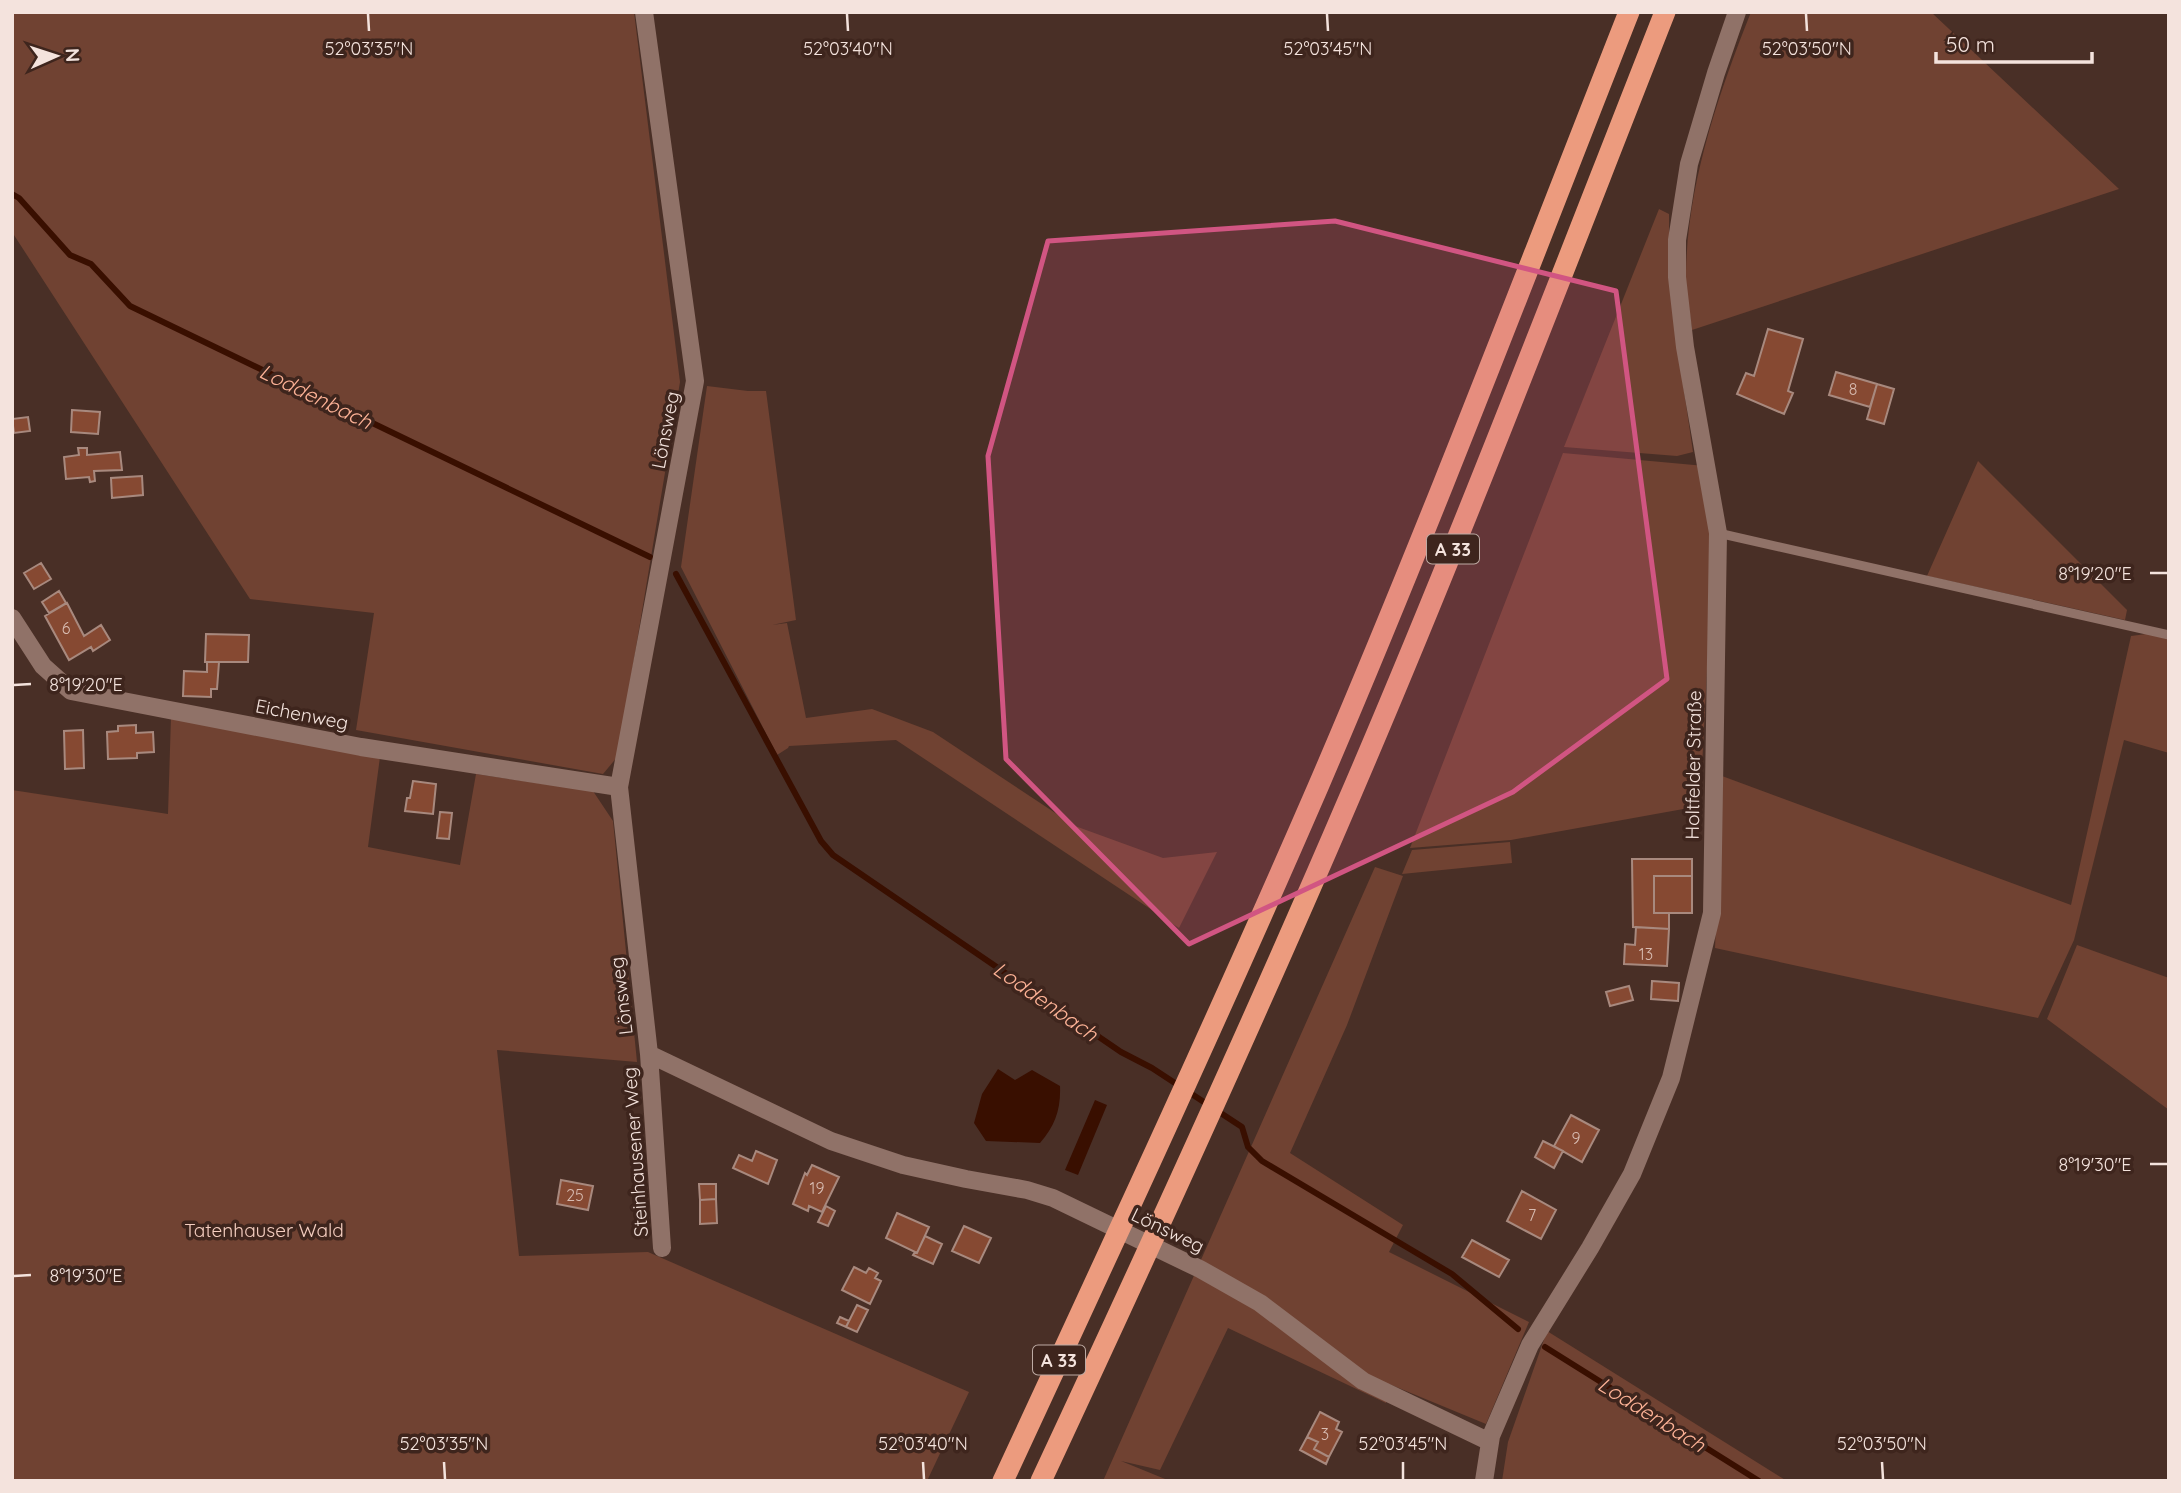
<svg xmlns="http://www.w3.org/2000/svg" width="2181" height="1493" viewBox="0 0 2181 1493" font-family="Quicksand,sans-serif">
	<rect width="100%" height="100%" fill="#492f26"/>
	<path fill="#704232" d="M 12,12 L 634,12 L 680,382 L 618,756 L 603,774 L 356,730 L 374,613 L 250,599 L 12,232 Z
		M 1751,12 L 1931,12 L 2119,189 L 1692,330 C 1690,311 1685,291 1686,271 C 1688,182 1718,95 1751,12 Z
		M 1659,209 L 1669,214 L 1669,268 L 1674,323 L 1693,452 L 1677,456 L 1564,447 Z
		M 707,386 L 748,391 L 766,391 L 796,620 L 772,625 L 787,623 L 806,718 L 872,709 L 933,732 L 1075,826 L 1163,858 L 1217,852 L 1179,928 L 896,740 L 789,746 L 788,748 L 777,755 L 681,567 Z
		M 1563,453 L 1705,466 L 1714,533 L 1700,806 L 1511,840 L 1410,848 Z
		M 1978,461 L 2127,610 L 2125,620 L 1927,576 Z
		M 2169,631 L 2169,753 L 2124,740 L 2074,940 L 2038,1018 L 1715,948 L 1722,776 L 2071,905 L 2131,636 Z
		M 171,717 L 380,757 L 368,847 L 460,865 L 476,774 L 593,791 L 613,821 L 637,1062 L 497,1050 L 519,1256 L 648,1252 L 969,1392 L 927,1481 L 12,1481 L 12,790 L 168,814 Z
		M 1510,842 L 1512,863 L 1402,874 L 1412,850 Z
		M 1375,867 L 1403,876 L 1347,1025 L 1290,1153 L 1403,1225 L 1389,1252 L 1529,1322 L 1486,1424 L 1389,1384 L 1386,1403 L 1228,1328 L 1160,1470 L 1121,1461 L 1170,1481 L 1103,1481 Z
		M 2077,945 L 2169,978 L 2169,1110 L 2047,1019 Z
		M 1547,1331 L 1787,1481 L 1502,1481 L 1508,1442 Z"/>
	<path fill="#390f00" d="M 998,1069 L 1015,1080 L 1032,1070 L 1060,1086 C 1061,1109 1055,1126 1040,1143 L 986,1141 L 974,1123 L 982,1094 Z
		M 1095,1100 L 1107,1105 L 1078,1175 L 1065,1170 Z"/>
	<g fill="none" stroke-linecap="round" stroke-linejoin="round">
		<path stroke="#390f00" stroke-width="6" d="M 12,194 L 19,198 L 70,255 L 91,264 L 130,306 L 650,557
			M 676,574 L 821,841 L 833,855 L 1121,1052 L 1152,1068 L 1242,1127 L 1248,1147 L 1262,1161 L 1452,1274 L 1518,1329
			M 1545,1347 L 1759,1481"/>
	</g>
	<path fill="#864932" stroke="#a8897e" stroke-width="2" d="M 1768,329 L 1803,339 L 1788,391 L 1793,393 L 1784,414 L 1737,394 L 1746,373 L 1754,376 Z
		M 1836,372 L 1877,384 L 1870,407 L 1829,395 Z
		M 1877,384 L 1894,389 L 1884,424 L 1867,419 Z
		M 72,410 L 100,412 L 98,434 L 71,432 Z
		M 28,417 L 30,431 L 14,433 L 12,419 Z
		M 78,448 L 87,448 L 87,455 L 120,452 L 122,470 L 94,471 L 95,481 L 90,482 L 89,477 L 66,479 L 64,457 L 79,455 Z
		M 142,476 L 143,495 L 112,498 L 111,478 Z
		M 41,563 L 51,579 L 34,589 L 24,573 Z
		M 59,591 L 66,603 L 49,613 L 42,602 Z
		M 67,603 L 84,636 L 101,625 L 110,640 L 93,651 L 91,647 L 69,660 L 45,616 Z
		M 206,634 L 249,635 L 248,662 L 205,662 Z
		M 207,662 L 219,662 L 217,689 L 211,689 L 211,697 L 183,696 L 184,671 L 207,672 Z
		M 136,725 L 136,733 L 153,732 L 154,752 L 137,753 L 137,758 L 108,759 L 107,732 L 118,731 L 118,726 Z
		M 83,730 L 84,768 L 65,769 L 64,731 Z
		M 413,781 L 436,784 L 433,814 L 405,811 L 407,798 L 410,798 Z
		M 440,812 L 452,813 L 449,839 L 437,838 Z
		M 1632,859 L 1692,859 L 1692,876 L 1654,876 L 1654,913 L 1669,913 L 1669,929 L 1633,927 Z
		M 1654,876 L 1692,876 L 1692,913 L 1654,913 Z
		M 1636,927 L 1669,929 L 1667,966 L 1624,964 L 1625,944 L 1635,945 Z
		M 1652,981 L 1679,983 L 1678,1001 L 1651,999 Z
		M 1629,986 L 1633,1000 L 1610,1006 L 1606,992 Z
		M 1571,1115 L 1599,1130 L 1582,1162 L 1554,1146 Z
		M 1543,1141 L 1563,1151 L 1554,1168 L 1535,1157 Z
		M 756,1151 L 777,1160 L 768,1184 L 733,1168 L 739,1155 L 752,1161 Z
		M 812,1165 L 839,1177 L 822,1212 L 809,1206 L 808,1211 L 793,1204 L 805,1173 L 807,1175 Z
		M 561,1180 L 593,1186 L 588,1210 L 557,1204 Z
		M 699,1184 L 716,1184 L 716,1199 L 700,1200 Z
		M 1522,1191 L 1556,1210 L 1541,1239 L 1507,1221 Z
		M 716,1199 L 717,1223 L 700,1224 L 700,1200 Z
		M 826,1206 L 835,1211 L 828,1226 L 818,1222 Z
		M 897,1213 L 929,1227 L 917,1253 L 886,1238 Z
		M 964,1226 L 991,1238 L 979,1263 L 952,1251 Z
		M 925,1236 L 942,1244 L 933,1264 L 913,1255 L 915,1252 L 917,1253 Z
		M 1472,1240 L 1509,1260 L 1499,1277 L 1462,1257 Z
		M 854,1267 L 866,1273 L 869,1268 L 878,1273 L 875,1278 L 881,1281 L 870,1304 L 842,1290 Z
		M 857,1305 L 868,1310 L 857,1332 L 846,1327 Z
		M 840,1317 L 849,1321 L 846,1327 L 837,1323 Z
		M 1320,1412 L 1339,1422 L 1336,1429 L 1342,1432 L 1329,1457 L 1314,1449 L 1318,1442 L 1307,1437 Z
		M 1307,1437 L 1318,1442 L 1314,1449 L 1329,1457 L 1326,1464 L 1300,1450 Z"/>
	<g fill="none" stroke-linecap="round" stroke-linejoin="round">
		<path stroke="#907268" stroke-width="9" d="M 1718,533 L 2169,635"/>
		<path stroke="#907268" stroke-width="18" d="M 644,12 L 695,381 L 619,787 L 649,1054 L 662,1248
			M 12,618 L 43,666 L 71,691 L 361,747 L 619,787
			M 649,1054 L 831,1141 L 903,1165 L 966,1179 L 1027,1190 L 1053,1198 L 1200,1269 L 1260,1303 L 1363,1381 L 1490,1442
			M 1484,1481 L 1491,1436 L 1530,1345 L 1590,1248 L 1632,1174 L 1671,1078 L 1712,913 L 1718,533 L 1685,347 L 1677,277 L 1677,240 L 1689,164 L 1716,73 L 1737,12"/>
		<path stroke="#ec9b7e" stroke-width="21" d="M 1003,1481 C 1110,1250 1217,1020 1318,787 C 1428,531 1527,271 1629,12
			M 1041,1481 C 1146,1256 1250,1030 1348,801 C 1460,541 1561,276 1665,12"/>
	</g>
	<path fill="#d15582" fill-opacity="0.2" stroke="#d15582" stroke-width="5" stroke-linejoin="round" d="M 1335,221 L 1616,291 L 1667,679 L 1513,792 L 1189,944 L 1006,759 L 988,456 L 1048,241 Z"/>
	<path fill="none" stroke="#f4e3dd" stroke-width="2.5" d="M 368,14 L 369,31M 847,14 L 848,31M 1327,14 L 1328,31M 1806,14 L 1807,31M 2150,573 L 2167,573M 14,685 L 31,684M 2150,1164 L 2167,1164M 14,1276 L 31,1275M 444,1462 L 445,1479M 923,1462 L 924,1479M 1403,1462 L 1403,1479M 1882,1462 L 1883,1479"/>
	<g text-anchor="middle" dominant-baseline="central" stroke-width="7" stroke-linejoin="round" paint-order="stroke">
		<g font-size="16" fill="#d8bcb2">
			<text x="1853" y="389">8</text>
			<text x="66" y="628">6</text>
			<text x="1646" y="954">13</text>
			<text x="1576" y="1138">9</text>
			<text x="817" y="1188">19</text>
			<text x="575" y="1195">25</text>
			<text x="1532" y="1215">7</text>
			<text x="1325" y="1434">3</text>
		</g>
		<g fill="#3e251d" stroke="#bdaaa3" stroke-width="2">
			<rect x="1427" y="534.5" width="52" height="29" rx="5"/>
			<rect x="1033" y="1345.5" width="52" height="29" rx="5"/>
		</g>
		<g font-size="18" font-weight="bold" fill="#f4e3dd">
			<text x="1453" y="549">A 33</text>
			<text x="1059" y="1360">A 33</text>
		</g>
		<g font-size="19" fill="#f4e3dd" stroke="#3e251d">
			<text transform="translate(665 430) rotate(-79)">Lönsweg</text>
			<text transform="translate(302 714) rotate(11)">Eichenweg</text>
			<text transform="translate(1693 765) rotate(-89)">Holtfelder Straße</text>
			<text transform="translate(621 996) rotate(-97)">Lönsweg</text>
			<text transform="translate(635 1152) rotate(-94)">Steinhausener Weg</text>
			<text transform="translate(1168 1230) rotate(26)">Lönsweg</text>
		</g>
		<g font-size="19" fill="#f5cec0" stroke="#3e251d">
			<text x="264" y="1230">Tatenhauser Wald</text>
		</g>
		<g font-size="21" font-style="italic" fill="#fdb296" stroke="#3e251d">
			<text transform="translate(316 396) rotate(26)">Loddenbach</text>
			<text transform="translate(1046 1001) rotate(35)">Loddenbach</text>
			<text transform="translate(1652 1414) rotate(32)">Loddenbach</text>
		</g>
	</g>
	<g font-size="18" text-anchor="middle" fill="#f4e3dd" stroke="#3e251d" stroke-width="7" stroke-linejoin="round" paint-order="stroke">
		<text x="369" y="55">52°03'35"N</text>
		<text x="848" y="55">52°03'40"N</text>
		<text x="1328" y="55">52°03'45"N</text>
		<text x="1807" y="55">52°03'50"N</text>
		<text x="2095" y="580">8°19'20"E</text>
		<text x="86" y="691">8°19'20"E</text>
		<text x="2095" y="1171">8°19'30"E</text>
		<text x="86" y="1282">8°19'30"E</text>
		<text x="444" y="1450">52°03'35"N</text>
		<text x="923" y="1450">52°03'40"N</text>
		<text x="1403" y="1450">52°03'45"N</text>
		<text x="1882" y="1450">52°03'50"N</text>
	</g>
	<rect width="2181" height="1493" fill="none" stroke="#f4e3dd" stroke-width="28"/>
	<g transform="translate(56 56) rotate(87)" stroke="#3e251d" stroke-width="5" paint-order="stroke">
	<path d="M0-5L12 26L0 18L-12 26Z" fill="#f4e3dd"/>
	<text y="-10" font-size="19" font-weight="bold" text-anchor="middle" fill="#f4e3dd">N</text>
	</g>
	<path d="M1936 52v10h156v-10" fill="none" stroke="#f4e3dd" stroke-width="3.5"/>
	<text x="1946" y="52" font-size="21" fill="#f4e3dd" stroke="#3e251d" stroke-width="5" paint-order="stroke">50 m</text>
</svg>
